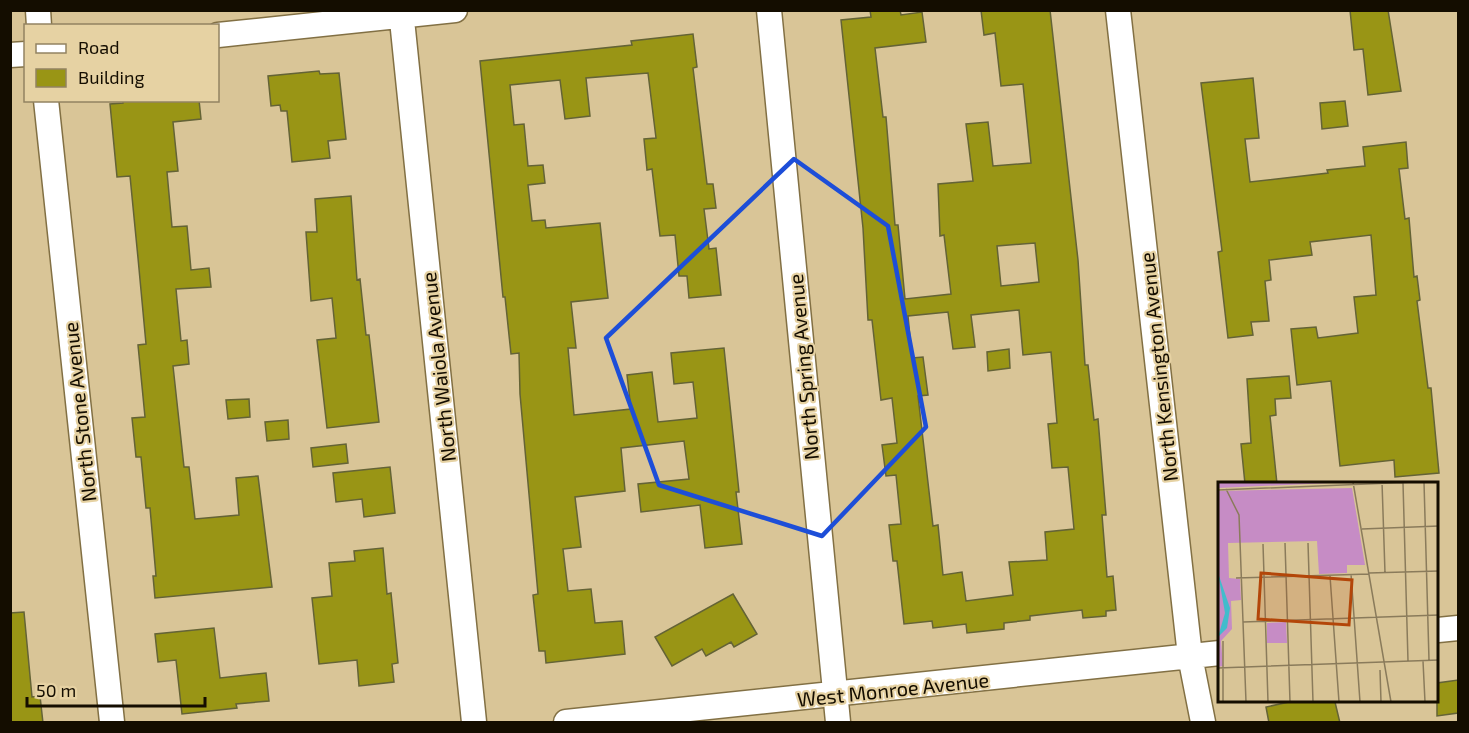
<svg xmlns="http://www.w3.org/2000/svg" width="1469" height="733" viewBox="0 0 1469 733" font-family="'Exo 2',sans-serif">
	<rect width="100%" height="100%" fill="#d9c597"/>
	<path fill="#999515" stroke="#646336" stroke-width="1.5" fill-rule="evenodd" d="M 870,10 L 900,10 L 901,15 L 922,12 L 926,42 L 875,48 L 883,117 L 886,117 L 895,225 L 898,225 L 905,299 L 951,294 L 944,235 L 940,236 L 938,184 L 973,181 L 966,124 L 988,122 L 993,166 L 1031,163 L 1023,84 L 1001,86 L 995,33 L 984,35 L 981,10 L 1050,10 L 1078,260 L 1085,365 L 1088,365 L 1094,420 L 1098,419 L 1106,515 L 1102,515 L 1107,577 L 1113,576 L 1116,610 L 1106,611 L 1106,616 L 1083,618 L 1082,610 L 1030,616 L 1030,620 L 1004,623 L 1004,629 L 967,633 L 966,624 L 933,628 L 932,621 L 904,624 L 897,561 L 893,561 L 889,525 L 901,524 L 896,475 L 886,476 L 882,445 L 897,443 L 892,398 L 881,400 L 872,320 L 868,320 L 863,228 L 841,20 L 871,17 ZM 1035,243 L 1039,282 L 1001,286 L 997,246 ZM 1019,310 L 1023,355 L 1051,352 L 1057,423 L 1048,424 L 1052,468 L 1068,467 L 1074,529 L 1045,532 L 1047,560 L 1009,562 L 1013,595 L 966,601 L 962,572 L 943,575 L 938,525 L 933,526 L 918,396 L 928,395 L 923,357 L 912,358 L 908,316 L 948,312 L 953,349 L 975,347 L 971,315 Z
		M 1350,10 L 1388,10 L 1401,91 L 1368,95 L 1363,49 L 1354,50 Z
		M 693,34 L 697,67 L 693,68 L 707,184 L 713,184 L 716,208 L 704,209 L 709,249 L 716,248 L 721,295 L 689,298 L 687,276 L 679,276 L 675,235 L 660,236 L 652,169 L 647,170 L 644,139 L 656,138 L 648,73 L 586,78 L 590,116 L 565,119 L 560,80 L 510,85 L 514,125 L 524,124 L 528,166 L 543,165 L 545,183 L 528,185 L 532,221 L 545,220 L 546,228 L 600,223 L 608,298 L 571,302 L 576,348 L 568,348 L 574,415 L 631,409 L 627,375 L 652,372 L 658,422 L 697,418 L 693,382 L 674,384 L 671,353 L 724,348 L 739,492 L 736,492 L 742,544 L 705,548 L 700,505 L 641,512 L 638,484 L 689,479 L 684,441 L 621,448 L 625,491 L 575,497 L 581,547 L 563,549 L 568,591 L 591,589 L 595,623 L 622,621 L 625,654 L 546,663 L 545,651 L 539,651 L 533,595 L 538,594 L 520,394 L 519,353 L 511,354 L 505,297 L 503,297 L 480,61 L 632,45 L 631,41 Z
		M 319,71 L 320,74 L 339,73 L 346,139 L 328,141 L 330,158 L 292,162 L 287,111 L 281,111 L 280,105 L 271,106 L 268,76 Z
		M 1253,78 L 1259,138 L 1245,139 L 1250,182 L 1328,173 L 1327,170 L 1365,166 L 1363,147 L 1406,142 L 1408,168 L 1399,169 L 1405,219 L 1409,218 L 1414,277 L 1417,276 L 1420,300 L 1417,301 L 1428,388 L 1431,388 L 1439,473 L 1395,477 L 1394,460 L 1340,466 L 1331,381 L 1297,385 L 1291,329 L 1316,327 L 1318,338 L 1358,333 L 1354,297 L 1376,295 L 1371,235 L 1310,242 L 1312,255 L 1269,260 L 1271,280 L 1265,281 L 1269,321 L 1251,322 L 1253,335 L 1228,338 L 1218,252 L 1222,251 L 1201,83 Z
		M 123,100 L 199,100 L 201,119 L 173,122 L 178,171 L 167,172 L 172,227 L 187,226 L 191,270 L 209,268 L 211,287 L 176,289 L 181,341 L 187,340 L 189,364 L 173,366 L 184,467 L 189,467 L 195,519 L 239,515 L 236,478 L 258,476 L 272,587 L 155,598 L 153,576 L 156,576 L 150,508 L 146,508 L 141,457 L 136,457 L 132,418 L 145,417 L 138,345 L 146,344 L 138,258 L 130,176 L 117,177 L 110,104 L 123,103 Z
		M 1345,101 L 1348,126 L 1322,129 L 1320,103 Z
		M 351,196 L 357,280 L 360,279 L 366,335 L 369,335 L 379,422 L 327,428 L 317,340 L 336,338 L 332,298 L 311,301 L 306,232 L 317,232 L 315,199 Z
		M 1009,349 L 1010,368 L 988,371 L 987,352 Z
		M 1289,376 L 1291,398 L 1275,399 L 1276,415 L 1270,416 L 1277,484 L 1245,484 L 1241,444 L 1251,443 L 1247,379 Z
		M 249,399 L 250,417 L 228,419 L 226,400 Z
		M 288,420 L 289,439 L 267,441 L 265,422 Z
		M 346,444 L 348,463 L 313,467 L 311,448 Z
		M 390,467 L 395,513 L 364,517 L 362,499 L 336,502 L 333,473 Z
		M 383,548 L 387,594 L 391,593 L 398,663 L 392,664 L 394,682 L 359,686 L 357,660 L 319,664 L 312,598 L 332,596 L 329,563 L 355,561 L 354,551 Z
		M 733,594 L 757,634 L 734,647 L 731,642 L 706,656 L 702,649 L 672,666 L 655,637 Z
		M 24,612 L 32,697 L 40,696 L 43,723 L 10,723 L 10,613 Z
		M 214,628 L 220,678 L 266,673 L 269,701 L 236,704 L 237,708 L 182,714 L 176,660 L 158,662 L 155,634 Z
		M 1458,680 L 1458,713 L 1437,716 L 1437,683 Z
		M 1289,702 L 1335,702 L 1340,723 L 1269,723 L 1266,707 Z"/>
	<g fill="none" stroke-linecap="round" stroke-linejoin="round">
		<g stroke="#827044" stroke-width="27">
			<path id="minor" d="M 38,10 L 39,26
				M 401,10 L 474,722
				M 769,10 L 838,722
				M 1118,10 L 1190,656 L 1203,722
				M 218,35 L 455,10
				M 10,55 L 26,54
				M 46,100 L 112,722
				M 1438,630 L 1458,628
				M 566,722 L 1220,653"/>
		</g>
		<use href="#minor" stroke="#fff" stroke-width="24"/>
	</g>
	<path fill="none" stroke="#1d4ed8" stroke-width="4.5" stroke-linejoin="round" d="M 794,159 L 888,226 L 926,427 L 822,536 L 659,485 L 606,338 Z"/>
	<g text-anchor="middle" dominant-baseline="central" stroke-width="4.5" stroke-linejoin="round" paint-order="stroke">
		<g font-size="20" fill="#140d00" stroke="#e6d2a3">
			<text transform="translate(438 367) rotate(-96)">North Waiola Avenue</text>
			<text transform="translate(803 367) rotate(-95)">North Spring Avenue</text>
			<text transform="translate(1158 367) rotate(-96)">North Kensington Avenue</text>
			<text transform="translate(79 412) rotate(-96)">North Stone Avenue</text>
			<text transform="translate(893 689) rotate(-6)">West Monroe Avenue</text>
		</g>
	</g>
	<g transform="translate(1218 482)">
		<rect width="220" height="220" fill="#d9c597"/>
		<path d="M 0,0 L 132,0 L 0,6 ZM 134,6 L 147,83 L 129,83 L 129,91 L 101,92 L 99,59 L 10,61 L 11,96 L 22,97 L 23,118 L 13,119 L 14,147 L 3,159 L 5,184 L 0,185 L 0,9 ZM 68,140 L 69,161 L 49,161 L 49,141 Z" fill="#c68cc5"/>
		<path d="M 0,91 L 12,126 L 9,146 L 0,155 L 7,131 Z" fill="#41bccc"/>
		<path fill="none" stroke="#8a7b5b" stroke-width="1.5" d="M 135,0 L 173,220M 164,0 L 167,91M 206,0 L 211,178M 185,1 L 190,179M 8,7 L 21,33 L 28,220M 0,8 L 197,0M 144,47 L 221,44M 67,61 L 72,220M 90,61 L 95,220M 45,62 L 50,220M 151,91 L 221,89M 133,92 L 142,220M 112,94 L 121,220M 18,96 L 151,92M 25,140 L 221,133M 5,159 L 5,220M 205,179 L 207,220M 0,186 L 221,178M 162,188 L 163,220"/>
		<path fill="#b34609" fill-opacity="0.15" stroke="#b34609" stroke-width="3" d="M 43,91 L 134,98 L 131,143 L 40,137 Z"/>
		<rect width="220" height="220" fill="none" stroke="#140d00" stroke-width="3"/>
	</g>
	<rect width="1469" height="733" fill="none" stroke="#140d00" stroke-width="24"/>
	<rect x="24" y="24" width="195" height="78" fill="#e6d2a3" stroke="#928362" stroke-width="1.5"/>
	<rect x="36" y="44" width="30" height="9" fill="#ffffff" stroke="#928362" stroke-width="1.5"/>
	<text x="78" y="54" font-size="18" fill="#140d00">Road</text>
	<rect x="36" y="69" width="30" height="18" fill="#999515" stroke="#928362" stroke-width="1.5"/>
	<text x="78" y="84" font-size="18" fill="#140d00">Building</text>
	<path d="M27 697v9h178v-9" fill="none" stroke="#140d00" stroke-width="3"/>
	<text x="36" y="697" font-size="18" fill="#140d00" stroke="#e6d2a3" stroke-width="4.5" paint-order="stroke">50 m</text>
</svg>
